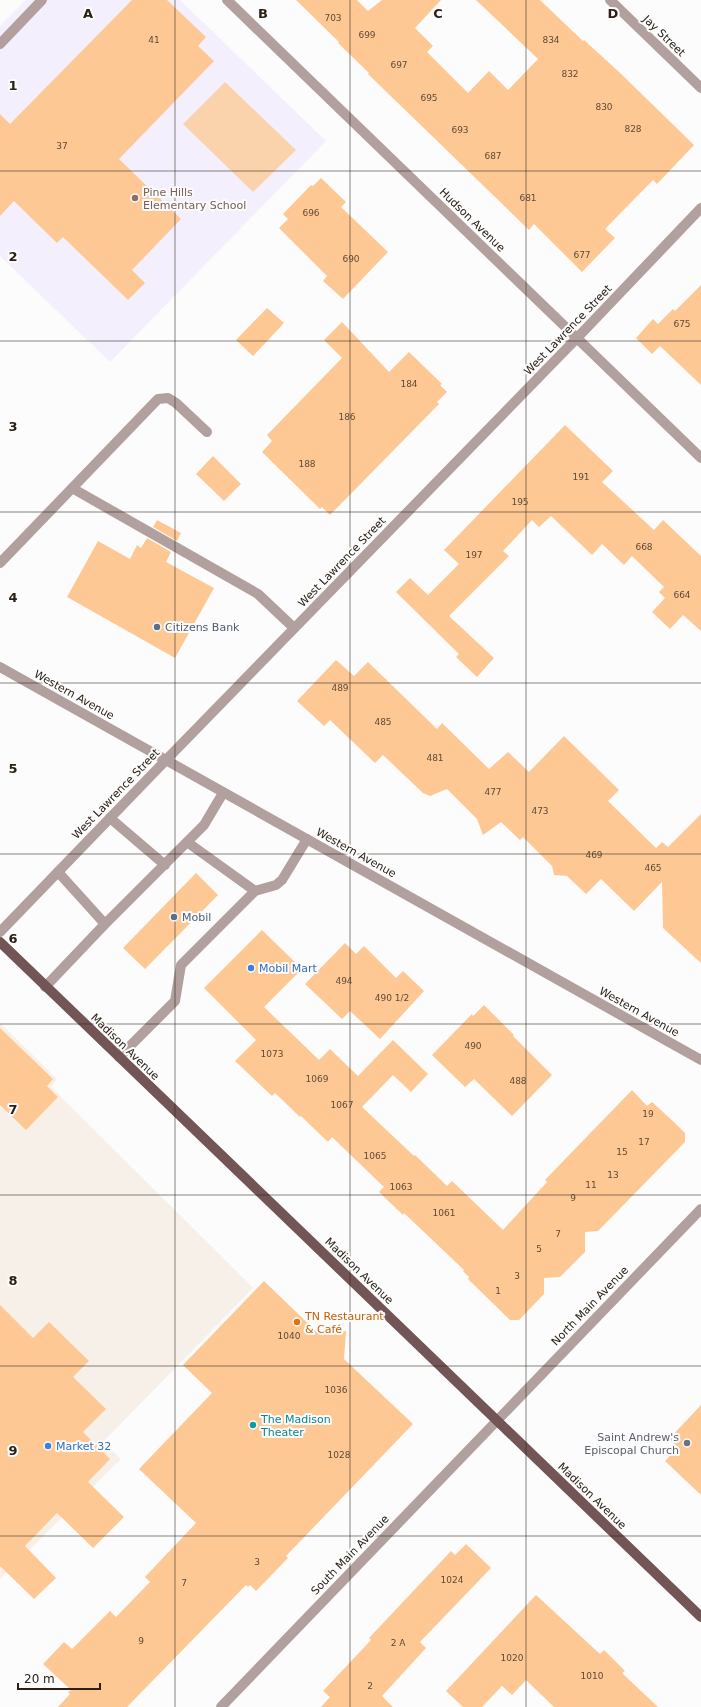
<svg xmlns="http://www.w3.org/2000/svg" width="701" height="1707" viewBox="0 0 701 1707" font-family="'DejaVu Sans',sans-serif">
	<rect width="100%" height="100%" fill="#fcfcfc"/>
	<path fill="#f7f0e9" d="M 0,1023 L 57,1079 L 51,1087 L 253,1288 L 103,1442 L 121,1459 L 0,1579 Z"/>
	<path fill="#f4effc" d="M 26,0 L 180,0 L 326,141 L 110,362 L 0,256 L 0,26 Z"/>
	<path fill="#fad2ab" d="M 225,82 L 296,150 L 253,192 L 183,124 Z"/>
	<path fill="#fec894" d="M 132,0 L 167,0 L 206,37 L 198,46 L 214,61 L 119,159 L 181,219 L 132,270 L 145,283 L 128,300 L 63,237 L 57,243 L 14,201 L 0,216 L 0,114 L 10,124 Z
		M 296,0 L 357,0 L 368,11 L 382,0 L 441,0 L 415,28 L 433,46 L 427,52 L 468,93 L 489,71 L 508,90 L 538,59 L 476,0 L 540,0 L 583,41 L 584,40 L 618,71 L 694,145 L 657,184 L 653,180 L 605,229 L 615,238 L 582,272 L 534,224 L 529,230 L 368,74 L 369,73 L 338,43 L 339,42 Z
		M 321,178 L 346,202 L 341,207 L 388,252 L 343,299 L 323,281 L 327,276 L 279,228 L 288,219 L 283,214 L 311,185 L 313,186 Z
		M 701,285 L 701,385 L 660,346 L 652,354 L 636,338 L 653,319 L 658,324 L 673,309 L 675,311 Z
		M 267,308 L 284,323 L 253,356 L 236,340 Z
		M 342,322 L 389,372 L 409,352 L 442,384 L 440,385 L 447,392 L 437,402 L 439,404 L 330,515 L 322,507 L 320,509 L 262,452 L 272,441 L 267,435 L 342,358 L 324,340 Z
		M 565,425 L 613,471 L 602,482 L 654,530 L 663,520 L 701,556 L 701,631 L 683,615 L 670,629 L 652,612 L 665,598 L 659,592 L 664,587 L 632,556 L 624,565 L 602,544 L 592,555 L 551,516 L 539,527 L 532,520 L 503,551 L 509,556 L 449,616 L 494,658 L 477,677 L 456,657 L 459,654 L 396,592 L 410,578 L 428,595 L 459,564 L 444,550 Z
		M 213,456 L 241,484 L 224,501 L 196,474 Z
		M 157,520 L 181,533 L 177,541 L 153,527 Z
		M 147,538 L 171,552 L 166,562 L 214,588 L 175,658 L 67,597 L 98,541 L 130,559 L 137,545 L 141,548 Z
		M 336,660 L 354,676 L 368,662 L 437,729 L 442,723 L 489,769 L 508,752 L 529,772 L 564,736 L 619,790 L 608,801 L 656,848 L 662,842 L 668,847 L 701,814 L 701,963 L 663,928 L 662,882 L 634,911 L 601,879 L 586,894 L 567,876 L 554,875 L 552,866 L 523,837 L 520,840 L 501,822 L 483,835 L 477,819 L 447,789 L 430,796 L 423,793 L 383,755 L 375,763 L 330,720 L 324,726 L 297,701 Z
		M 196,873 L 218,895 L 145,969 L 123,948 Z
		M 262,930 L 302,969 L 264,1007 L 319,1060 L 330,1049 L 358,1076 L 393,1040 L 428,1074 L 411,1092 L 393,1075 L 362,1107 L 414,1156 L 415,1155 L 447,1186 L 452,1181 L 503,1230 L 547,1182 L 545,1180 L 632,1090 L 647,1106 L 652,1102 L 675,1123 L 685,1133 L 685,1142 L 598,1231 L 585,1232 L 585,1252 L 560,1277 L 544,1278 L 544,1294 L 519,1320 L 510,1320 L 468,1279 L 469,1277 L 463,1271 L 464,1270 L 404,1213 L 403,1215 L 379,1192 L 384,1187 L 332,1137 L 328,1142 L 301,1116 L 300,1117 L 275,1093 L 272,1096 L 235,1061 L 256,1040 L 204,988 Z
		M 345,943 L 356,954 L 364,946 L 396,978 L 403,971 L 424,991 L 380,1039 L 350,1011 L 342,1019 L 305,984 Z
		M 484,1005 L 514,1035 L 513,1036 L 552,1075 L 512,1116 L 474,1079 L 465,1087 L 432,1055 L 472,1014 L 473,1016 Z
		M 0,1028 L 53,1079 L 47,1086 L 58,1097 L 26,1130 L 0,1105 Z
		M 264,1281 L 319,1334 L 346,1331 L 344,1359 L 413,1424 L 286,1556 L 288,1558 L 256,1591 L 250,1585 L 248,1587 L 246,1585 L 127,1707 L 58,1707 L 70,1694 L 68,1692 L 71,1690 L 43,1664 L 64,1642 L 72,1649 L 110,1611 L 116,1617 L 150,1582 L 145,1577 L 196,1523 L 139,1469 L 212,1393 L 183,1365 Z
		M 0,1305 L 33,1338 L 49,1322 L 89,1361 L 73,1377 L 106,1409 L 83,1432 L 110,1459 L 88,1482 L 124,1517 L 93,1548 L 57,1513 L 25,1546 L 56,1578 L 34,1599 L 0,1566 Z
		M 701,1405 L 701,1495 L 665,1461 L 678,1447 L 669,1439 Z
		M 466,1544 L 491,1568 L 420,1642 L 426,1648 L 382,1696 L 393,1707 L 321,1707 L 330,1697 L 323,1691 L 371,1640 L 369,1638 L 451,1551 L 455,1555 Z
		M 536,1595 L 600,1654 L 604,1650 L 625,1671 L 622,1673 L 658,1707 L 554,1707 L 526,1680 L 512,1695 L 502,1686 L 482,1707 L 463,1707 L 446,1691 Z"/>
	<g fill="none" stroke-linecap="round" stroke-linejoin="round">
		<path stroke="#b2a09f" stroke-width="10" d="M 0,44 L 42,0
			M 72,488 L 258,594 L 294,628
			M 0,563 L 158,399 L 168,398 L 176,403 L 207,432
			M 110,818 L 165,865
			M 187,842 L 255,891
			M 58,872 L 105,924
			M 45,987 L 105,924 L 204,825 L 223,793
			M 119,1057 L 175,1001 L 181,965 L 255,891 L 276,885 L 282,880 L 307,839"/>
		<path stroke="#b2a09f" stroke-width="10" d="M 227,0 L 701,458
			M 610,0 L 701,88
			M 166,760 L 577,338 L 701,208"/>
		<path stroke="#b2a09f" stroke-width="10" d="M 0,667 L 701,1060
			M 0,932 L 166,760
			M 221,1707 L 701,1209"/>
		<path stroke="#735555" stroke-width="10" d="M 0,942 L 701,1617"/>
	</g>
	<path fill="none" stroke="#2a2016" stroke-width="1" stroke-opacity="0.55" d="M 175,0 L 175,1707M 350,0 L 350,1707M 526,0 L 526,1707M 0,171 L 701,171M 0,341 L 701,341M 0,512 L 701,512M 0,683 L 701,683M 0,854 L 701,854M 0,1024 L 701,1024M 0,1195 L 701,1195M 0,1366 L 701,1366M 0,1536 L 701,1536"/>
	<circle fill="#8d6e63" stroke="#fcfcfc" stroke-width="1.5" cx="135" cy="198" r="4"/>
	<g fill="#5c6f8a" stroke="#fcfcfc" stroke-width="1.5">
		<circle cx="157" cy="627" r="4"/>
		<circle cx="174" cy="917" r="4"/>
	</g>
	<g fill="#3f7fe0" stroke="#fcfcfc" stroke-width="1.5">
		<circle cx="251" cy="968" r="4"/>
		<circle cx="48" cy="1446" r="4"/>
	</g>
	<circle fill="#e8710a" stroke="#fcfcfc" stroke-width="1.5" cx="297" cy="1322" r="4"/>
	<circle fill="#0f9aa8" stroke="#fcfcfc" stroke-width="1.5" cx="253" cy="1425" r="4"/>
	<circle fill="#6b7280" stroke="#fcfcfc" stroke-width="1.5" cx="687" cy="1443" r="4"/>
	<g text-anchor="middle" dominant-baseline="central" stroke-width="4" stroke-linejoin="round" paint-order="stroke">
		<g font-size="9" fill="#5f4a36">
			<text x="333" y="18">703</text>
			<text x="367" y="35">699</text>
			<text x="154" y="40">41</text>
			<text x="551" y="40">834</text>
			<text x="399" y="65">697</text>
			<text x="570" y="74">832</text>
			<text x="429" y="98">695</text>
			<text x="604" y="107">830</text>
			<text x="633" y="129">828</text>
			<text x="460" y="130">693</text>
			<text x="62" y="146">37</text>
			<text x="493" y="156">687</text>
			<text x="528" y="198">681</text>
			<text x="311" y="213">696</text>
			<text x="582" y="255">677</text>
			<text x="351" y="259">690</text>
			<text x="682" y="324">675</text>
			<text x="409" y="384">184</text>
			<text x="347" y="417">186</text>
			<text x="307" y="464">188</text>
			<text x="581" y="477">191</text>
			<text x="520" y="502">195</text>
			<text x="644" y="547">668</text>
			<text x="474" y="555">197</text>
			<text x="682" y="595">664</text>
			<text x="340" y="688">489</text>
			<text x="383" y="722">485</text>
			<text x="435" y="758">481</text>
			<text x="493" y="792">477</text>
			<text x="540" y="811">473</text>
			<text x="594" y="855">469</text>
			<text x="653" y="868">465</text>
			<text x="344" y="981">494</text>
			<text x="392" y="998">490 1/2</text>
			<text x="473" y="1046">490</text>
			<text x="272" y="1054">1073</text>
			<text x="317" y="1079">1069</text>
			<text x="518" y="1081">488</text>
			<text x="342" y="1105">1067</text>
			<text x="648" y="1114">19</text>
			<text x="644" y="1142">17</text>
			<text x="622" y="1152">15</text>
			<text x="375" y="1156">1065</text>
			<text x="613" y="1175">13</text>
			<text x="591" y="1185">11</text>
			<text x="401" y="1187">1063</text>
			<text x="573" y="1198">9</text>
			<text x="444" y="1213">1061</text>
			<text x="558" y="1234">7</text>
			<text x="539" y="1249">5</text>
			<text x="517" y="1276">3</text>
			<text x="498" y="1291">1</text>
			<text x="289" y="1336">1040</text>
			<text x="336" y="1390">1036</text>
			<text x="339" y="1455">1028</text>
			<text x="257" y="1562">3</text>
			<text x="452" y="1580">1024</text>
			<text x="184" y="1583">7</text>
			<text x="141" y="1641">9</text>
			<text x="398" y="1643">2 A</text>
			<text x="512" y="1658">1020</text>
			<text x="592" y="1676">1010</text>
			<text x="370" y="1686">2</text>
		</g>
		<g font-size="11" fill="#2a2016" stroke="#fcfcfc">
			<text transform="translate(664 36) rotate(44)">Jay Street</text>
			<text transform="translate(472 220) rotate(44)">Hudson Avenue</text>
			<text transform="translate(568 330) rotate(-46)">West Lawrence Street</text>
			<text transform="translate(342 562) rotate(-46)">West Lawrence Street</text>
			<text transform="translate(74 695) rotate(29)">Western Avenue</text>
			<text transform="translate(116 794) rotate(-46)">West Lawrence Street</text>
			<text transform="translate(356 853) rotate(29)">Western Avenue</text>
			<text transform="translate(639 1012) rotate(29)">Western Avenue</text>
			<text transform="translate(125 1047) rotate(44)">Madison Avenue</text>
			<text transform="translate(359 1271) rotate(44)">Madison Avenue</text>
			<text transform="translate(590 1306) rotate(-46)">North Main Avenue</text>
			<text transform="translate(592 1496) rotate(44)">Madison Avenue</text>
			<text transform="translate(350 1555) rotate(-46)">South Main Avenue</text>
		</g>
		<g font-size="11" fill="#785e54" stroke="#fcfcfc" text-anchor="start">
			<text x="143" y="192">Pine Hills<tspan x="143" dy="13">Elementary School</tspan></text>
		</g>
		<g font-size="11" fill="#4e5e75" stroke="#fcfcfc" text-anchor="start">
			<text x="165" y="627">Citizens Bank</text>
			<text x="182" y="917">Mobil</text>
		</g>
		<g font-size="11" fill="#366cbe" stroke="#fcfcfc" text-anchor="start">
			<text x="259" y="968">Mobil Mart</text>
			<text x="56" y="1446">Market 32</text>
		</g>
		<g font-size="11" fill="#c56008" stroke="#fcfcfc" text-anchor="start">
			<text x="305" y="1316">TN Restaurant<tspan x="305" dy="13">&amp; Café</tspan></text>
		</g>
		<g font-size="11" fill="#0d838f" stroke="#fcfcfc" text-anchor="start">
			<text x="261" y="1419">The Madison<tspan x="261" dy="13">Theater</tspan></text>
		</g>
		<g font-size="11" fill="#5b616d" stroke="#fcfcfc" text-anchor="end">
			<text x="679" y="1437">Saint Andrew's<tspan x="679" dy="13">Episcopal Church</tspan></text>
		</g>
	</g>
	<g font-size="13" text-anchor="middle" font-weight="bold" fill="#2a2016" stroke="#fcfcfc" stroke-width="4" stroke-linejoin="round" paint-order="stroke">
		<text x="88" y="18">A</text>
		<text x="263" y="18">B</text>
		<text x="438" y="18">C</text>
		<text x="613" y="18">D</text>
		<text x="13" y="90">1</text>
		<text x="13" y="261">2</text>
		<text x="13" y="431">3</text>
		<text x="13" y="602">4</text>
		<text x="13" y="773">5</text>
		<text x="13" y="943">6</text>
		<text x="13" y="1114">7</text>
		<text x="13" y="1285">8</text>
		<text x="13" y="1455">9</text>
	</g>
	<path d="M18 1683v6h82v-6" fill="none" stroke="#2a2016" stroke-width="2"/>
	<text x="24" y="1683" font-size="12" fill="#2a2016" stroke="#fcfcfc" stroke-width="3" paint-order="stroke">20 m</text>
</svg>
